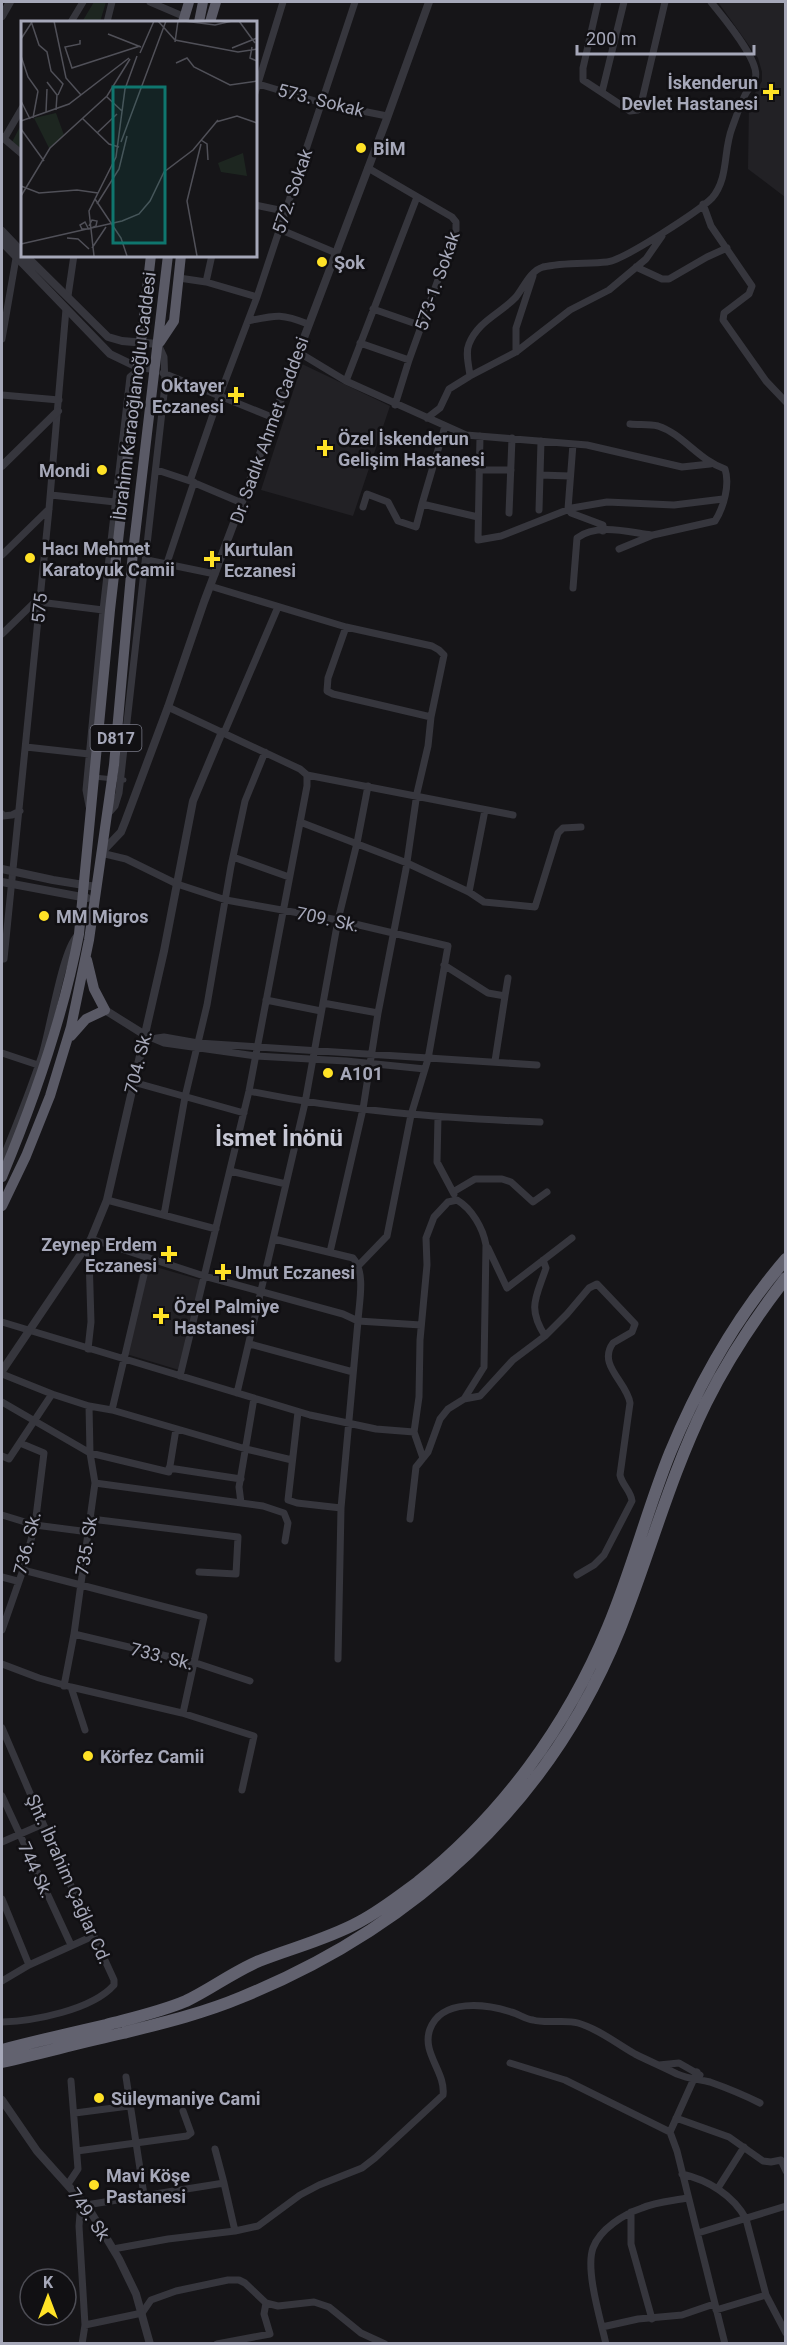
<svg xmlns="http://www.w3.org/2000/svg" width="787" height="2345" viewBox="0 0 787 2345" font-family="Roboto,sans-serif">
	<rect width="100%" height="100%" fill="#161518"/>
	<path fill="#222125" d="M 718,2 L 785,2 L 785,197 L 748,169 L 749,103 L 762,81 L 762,72 L 758,58 Z
		M 302,364 L 390,406 L 353,516 L 261,490 Z
		M 142,1263 L 201,1280 L 179,1370 L 123,1353 Z"/>
	<path fill="#1d2620" d="M 94,2 L 106,2 L 100,22 L 82,22 Z
		M 22,123 L 22,150 L 12,142 Z"/>
	<g fill="none" stroke-linecap="round" stroke-linejoin="round">
		<path stroke="#36363d" stroke-width="5" d="M 94,777 L 124,780"/>
		<path stroke="#36363d" stroke-width="7" d="M 150,2 L 185,17
			M 598,2 L 583,68 L 583,80 L 630,111 L 638,110 L 641,104 L 665,2
			M 71,22 L 83,2
			M 107,22 L 112,2
			M 255,83 L 322,103 L 387,116
			M 602,92 L 624,2
			M 255,93 L 283,2
			M 2,137 L 22,154
			M 4,139 L 22,108
			M 368,168 L 452,217 L 456,222 L 456,230 L 409,360 L 395,405
			M 703,204 L 711,226 L 752,286 L 749,294 L 724,313 L 723,320 L 766,381 L 786,402
			M 255,205 L 284,211
			M 279,229 L 336,253
			M 636,267 L 662,279 L 669,279 L 707,257 L 727,248
			M 179,278 L 206,282 L 257,297
			M 206,282 L 212,255
			M 68,296 L 74,255
			M 373,309 L 422,326
			M 248,321 C 276,315 281,313 308,324
			M 2,339 L 16,258
			M 360,343 L 409,360
			M 298,352 L 346,381 L 466,435 L 587,445 L 682,467 L 710,464
			M 516,352 L 516,328 L 533,276
			M 163,373 L 274,418
			M 470,376 L 516,352 L 570,310 L 609,290 L 646,259 L 662,236
			M 346,381 L 417,197
			M 2,395 L 59,400
			M 427,418 L 440,408 L 449,389 L 470,376 C 469,366 465,353 469,344 C 478,321 500,314 516,297 C 524,287 530,271 543,267 C 563,262 587,264 607,262 C 624,260 699,211 712,198 C 729,178 723,151 732,128 C 736,117 740,105 745,95 C 748,89 753,85 755,79 C 762,62 722,16 711,2
			M 480,436 L 478,540 L 501,536 L 572,508 L 607,502 L 674,505 L 723,499
			M 573,444 L 568,509 L 571,513 L 603,525 L 603,531
			M 157,470 L 190,481 L 242,503
			M 479,470 L 511,470
			M 540,475 L 570,476
			M 190,481 L 219,397 L 257,297 L 355,2
			M 51,495 L 115,502
			M 422,504 L 445,426
			M 363,507 L 367,494 L 388,502 L 398,521 L 416,527 L 422,504 L 478,517
			M 539,510 L 541,441
			M 509,513 L 512,438
			M 619,549 L 653,535 L 715,521 C 724,507 730,484 725,469 C 698,460 683,434 658,426 C 649,424 639,425 630,424
			M 2,555 L 49,509
			M 147,560 L 215,574
			M 167,563 L 194,482
			M 210,586 L 346,627 L 432,646 L 439,650 L 444,655 L 431,717 L 428,746 L 417,793 L 406,869 L 378,1013 L 363,1109 L 330,1252
			M 573,588 L 577,538 C 597,523 628,532 651,535
			M 39,602 L 103,610
			M 346,627 L 328,678 L 327,691 L 333,694 L 431,717
			M 2,634 L 40,597
			M 168,707 L 300,769 L 307,775 L 307,786 L 249,1091 L 180,1376
			M 224,733 L 278,607
			M 26,747 L 89,754
			M 307,775 L 513,815
			M 89,806 L 86,790 L 103,610 L 130,377 L 137,371
			M 2,814 L 3,816 L 12,815 L 20,811
			M 108,814 L 115,806 L 119,793 L 165,385 L 164,357 L 158,344
			M 300,822 L 407,863 L 469,892 L 484,902 L 535,907 L 558,833 L 563,828 L 581,827
			M 101,853 L 126,859 L 177,884 L 226,900 L 338,920 L 448,946 L 428,1059 L 411,1115 L 387,1236 L 359,1265
			M 233,857 L 289,877
			M 469,892 L 485,810
			M 2,959 L 4,959 L 49,509 L 66,309
			M 444,965 L 488,993 L 505,996 L 495,1061
			M 505,996 L 508,978
			M 266,1000 L 321,1011
			M 323,1003 L 378,1013
			M 145,1035 L 164,1043 L 256,1056 L 346,1061 L 425,1069
			M 157,1038 L 164,1037 L 198,1043 L 537,1065
			M 2,1053 L 38,1065
			M 133,1082 L 244,1113
			M 249,1091 C 345,1111 442,1118 540,1122
			M 438,1117 L 437,1162 L 454,1194
			M 2,1160 C 16,1126 30,1091 42,1055 C 50,1030 62,951 77,936
			M 230,1171 L 286,1184
			M 453,1192 L 475,1179 L 502,1179 L 511,1182 L 533,1202 L 547,1192
			M 107,1200 L 216,1229
			M 164,1215 L 185,1097 L 207,1005 L 231,866 L 245,801 L 265,752
			M 91,1239 L 204,1276 L 343,1314 L 358,1321 L 341,1508 L 297,1503 L 288,1500 L 298,1412
			M 274,1239 L 353,1258 C 366,1273 359,1302 358,1321 L 421,1325
			M 85,1247 L 89,1256 L 91,1322 L 88,1349
			M 488,1248 L 507,1288 L 572,1238
			M 543,1260 L 546,1268 C 536,1298 527,1307 545,1336 L 567,1314 L 589,1288 L 597,1284 L 635,1324 L 632,1332 L 613,1343 C 597,1365 627,1382 630,1403 L 620,1475 C 622,1485 631,1491 632,1501 L 604,1555 L 594,1565 L 577,1575
			M 2,1322 L 310,1415 L 376,1429 L 414,1432
			M 250,1344 L 353,1372
			M 2,1374 L 52,1394 L 89,1406 L 112,1410 L 246,1449 L 292,1460
			M 237,1393 L 305,1103 L 338,920 L 357,843 L 368,786
			M 464,1399 L 480,1396 L 513,1360 L 545,1336
			M 2,1402 L 90,1453 L 169,1472 L 176,1429
			M 112,1410 L 148,1258
			M 2,1456 L 9,1459 L 52,1394
			M 169,1468 L 241,1479
			M 95,1483 L 263,1506 L 284,1513 L 288,1523 L 285,1541
			M 241,1503 L 239,1487 L 254,1398
			M 2,1515 L 35,1525 L 89,1532
			M 91,1519 L 238,1537 L 236,1574 L 199,1572
			M 410,1519 L 416,1467 L 428,1452 L 440,1419 L 448,1409 L 464,1399 L 484,1367 L 486,1245 C 483,1228 472,1209 457,1200 L 448,1202 L 434,1217 L 426,1238 L 427,1265 L 420,1340 L 419,1397 L 414,1432 L 423,1458
			M 23,1570 L 204,1617 L 183,1713
			M 2,1577 L 17,1581
			M 2,1630 L 23,1570 L 35,1525 L 44,1453 L 20,1443
			M 74,1634 L 196,1663 L 250,1681
			M 338,1659 L 341,1508
			M 2,1664 L 39,1678 L 71,1687 L 85,1730
			M 64,1686 L 74,1634 L 95,1483 L 90,1453 L 89,1406
			M 71,1687 L 182,1713 L 254,1736 L 242,1790
			M 2,1728 L 51,1842 L 114,1980 L 114,1985 C 92,2010 34,2021 2,2022
			M 2,1796 L 71,1945
			M 2,1842 L 43,1824
			M 2,1899 L 29,1965 L 93,1936
			M 2,1981 L 29,1965
			M 510,2063 L 565,2080 L 670,2132
			M 659,2065 L 679,2063 L 700,2075
			M 697,2072 L 670,2132 L 677,2151 L 725,2344
			M 126,2077 L 144,2195
			M 75,2113 L 129,2106
			M 676,2118 L 729,2137 L 763,2161 L 771,2162 L 781,2160 L 786,2171
			M 215,2149 L 224,2183
			M 77,2151 L 187,2136 L 191,2133 L 183,2111
			M 682,2174 C 708,2180 733,2195 746,2219 L 766,2295 L 786,2333
			M 68,2184 L 78,2169 L 71,2081
			M 718,2188 L 744,2147
			M 631,2212 L 631,2244 L 652,2319
			M 698,2233 L 786,2206
			M 113,2249 L 168,2239 L 235,2231 L 258,2226 L 300,2195 L 319,2185 L 362,2168 L 375,2158 L 443,2095 C 446,2072 421,2053 430,2029 C 442,1998 486,2004 511,2012 C 519,2014 525,2019 533,2020 C 547,2024 564,2019 578,2023 C 599,2029 617,2044 635,2054 C 649,2061 663,2067 677,2074 C 689,2079 698,2079 710,2082 C 727,2088 744,2095 760,2103
			M 716,2310 L 766,2295
			M 85,2325 L 142,2313 L 151,2300 L 176,2291 L 228,2280 L 239,2280 L 245,2283 L 266,2303 L 278,2306 L 314,2302 L 329,2307 L 361,2333 L 385,2344
			M 602,2327 L 638,2319 L 682,2315 L 714,2304
			M 82,2344 L 85,2325 L 79,2226 L 80,2214 L 86,2205 L 224,2183 L 235,2231
			M 217,2344 L 270,2334 L 264,2314 L 266,2303
			M 606,2344 C 601,2321 585,2270 593,2248 C 600,2229 624,2214 642,2208 C 656,2202 672,2201 687,2198"/>
		<path stroke="#36363d" stroke-width="8" d="M 2,16 L 10,2
			M 2,231 L 22,252
			M 2,242 L 110,354 L 137,367 L 155,369
			M 25,255 L 108,337 L 122,341 L 158,344
			M 2,466 L 58,411
			M 101,853 L 121,832 L 125,822 L 168,707 L 204,602 L 386,121 L 429,2
			M 2,869 L 53,880 L 96,887
			M 2,882 L 87,898
			M 105,1010 L 145,1035
			M 2,1371 L 91,1239 L 107,1200 L 164,951 L 193,801 L 222,732
			M 2,2100 L 37,2151 L 89,2209 L 119,2259 L 136,2294 L 150,2344"/>
		<path stroke="#5a5a66" stroke-width="10" d="M 183,22 L 189,2
			M 199,22 L 203,2
			M 210,22 L 216,2
			M 160,342 L 174,321 L 181,255
			M 71,1036 L 86,1019 L 105,1010 L 94,989 L 87,960
			M 2,1177 C 35,1098 63,1018 79,934 L 110,610 L 151,255
			M 2,1206 L 26,1156 L 50,1096 L 71,1027 L 89,940 L 114,765 L 133,552 L 168,255"/>
		<path stroke="#62626f" stroke-width="12" d="M 2,2050 C 36,2041 71,2033 106,2025 C 132,2018 160,2012 186,2001 C 211,1989 233,1972 259,1961 C 292,1948 328,1939 359,1922 C 380,1911 399,1896 418,1882 C 502,1815 567,1726 608,1627 C 632,1570 647,1510 670,1453 C 699,1383 736,1317 786,1259
			M 2,2062 C 42,2053 82,2042 123,2033 C 163,2023 204,2013 242,1997 C 414,1927 549,1804 619,1631 C 649,1556 670,1476 706,1403 C 728,1359 755,1318 786,1278"/>
	</g>
	<g fill="#ffe226" stroke="#111013" stroke-width="2">
		<path d="M768 83h6v6h6v6h-6v6h-6v-6h-6v-6h6z"/>
		<circle cx="361" cy="148" r="6"/>
		<circle cx="322" cy="262" r="6"/>
		<path d="M233 386h6v6h6v6h-6v6h-6v-6h-6v-6h6z"/>
		<path d="M322 439h6v6h6v6h-6v6h-6v-6h-6v-6h6z"/>
		<circle cx="102" cy="470" r="6"/>
		<circle cx="30" cy="558" r="6"/>
		<path d="M209 550h6v6h6v6h-6v6h-6v-6h-6v-6h6z"/>
		<circle cx="44" cy="916" r="6"/>
		<circle cx="328" cy="1073" r="6"/>
		<path d="M166 1245h6v6h6v6h-6v6h-6v-6h-6v-6h6z"/>
		<path d="M220 1263h6v6h6v6h-6v6h-6v-6h-6v-6h6z"/>
		<path d="M158 1307h6v6h6v6h-6v6h-6v-6h-6v-6h6z"/>
		<circle cx="88" cy="1756" r="6"/>
		<circle cx="99" cy="2098" r="6"/>
		<circle cx="94" cy="2185" r="6"/>
	</g>
	<g text-anchor="middle" dominant-baseline="central" stroke-width="5" stroke-linejoin="round" paint-order="stroke">
		<rect fill="#111013" stroke="#797a87" stroke-width="1.5" x="90.5" y="725" width="51" height="26" rx="4.5"/>
		<g font-size="16" font-weight="bold" fill="#a6a8b9">
			<text x="116" y="738">D817</text>
		</g>
		<g font-size="18" font-weight="bold" fill="#a6a8b9" stroke="#111013" text-anchor="start">
			<text x="758" y="82" text-anchor="end">İskenderun<tspan x="758" dy="21">Devlet Hastanesi</tspan></text>
			<text x="373" y="148">BİM</text>
			<text x="334" y="262">Şok</text>
			<text x="224" y="385" text-anchor="end">Oktayer<tspan x="224" dy="21">Eczanesi</tspan></text>
			<text x="338" y="438">Özel İskenderun<tspan x="338" dy="21">Gelişim Hastanesi</tspan></text>
			<text x="90" y="470" text-anchor="end">Mondi</text>
			<text x="42" y="548">Hacı Mehmet<tspan x="42" dy="21">Karatoyuk Camii</tspan></text>
			<text x="224" y="549">Kurtulan<tspan x="224" dy="21">Eczanesi</tspan></text>
			<text x="56" y="916">MM Migros</text>
			<text x="340" y="1073">A101</text>
			<text x="157" y="1244" text-anchor="end">Zeynep Erdem<tspan x="157" dy="21">Eczanesi</tspan></text>
			<text x="235" y="1272">Umut Eczanesi</text>
			<text x="174" y="1306">Özel Palmiye<tspan x="174" dy="21">Hastanesi</tspan></text>
			<text x="100" y="1756">Körfez Camii</text>
			<text x="111" y="2098">Süleymaniye Cami</text>
			<text x="106" y="2175">Mavi Köşe<tspan x="106" dy="21">Pastanesi</tspan></text>
		</g>
		<g font-size="18" fill="#a6a8b9" stroke="#111013">
			<text transform="translate(321 100) rotate(14)">573. Sokak</text>
			<text transform="translate(292 191) rotate(-71)">572. Sokak</text>
			<text transform="translate(437 281) rotate(-71)">573-1. Sokak</text>
			<text transform="translate(134 396) rotate(-83)">İbrahim Karaoğlanoğlu Caddesi</text>
			<text transform="translate(269 430) rotate(-70)">Dr. Sadık Ahmet Caddesi</text>
			<text transform="translate(39 608) rotate(-84)">575</text>
			<text transform="translate(328 919) rotate(12)">709. Sk.</text>
			<text transform="translate(138 1062) rotate(-76)">704. Sk.</text>
			<text transform="translate(27 1543) rotate(-76)">736. Sk.</text>
			<text transform="translate(86 1546) rotate(-81)">735. Sk</text>
			<text transform="translate(162 1656) rotate(14)">733. Sk.</text>
			<text transform="translate(36 1870) rotate(65)">744 Sk.</text>
			<text transform="translate(69 1879) rotate(66)">Şht. İbrahim Çağlar Cd.</text>
			<text transform="translate(89 2214) rotate(55)">749. Sk</text>
		</g>
		<g font-size="24" font-weight="bold" fill="#c7c8d5" stroke="#111013">
			<text x="279" y="1138">İsmet İnönü</text>
		</g>
	</g>
	<g transform="translate(21 21)">
		<rect width="236" height="236" fill="#161518"/>
		<path d="M 35,92 L 43,114 L 28,127 L 13,97 ZM 222,132 L 226,155 L 200,151 L 197,142 Z" fill="#1d2620"/>
		<path fill="none" stroke="#505058" stroke-width="1.5" d="M 10,0 L 18,24 L 26,31 L 30,50 L 42,63 L 37,74M 33,0 L 45,57 L 60,74M 137,0 L 154,19 L 217,31 L 236,28M 163,0 L 194,4 L 211,0M 218,0 L 234,22M 87,13 L 120,26M 0,18 L 11,1M 59,19 L 59,23 L 44,26 L 51,47 L 119,25M 154,21 L 157,0M 231,26 L 229,37 L 236,40M 211,27 L 236,17M 119,32 L 133,0M 0,35 L 7,56 L 17,70M 155,42 L 166,37 L 173,46 L 209,64 L 236,60M 26,61 L 36,74 L 35,89M 86,76 L 101,90M 0,80 L 9,98M 25,91 L 26,68M 12,97 L 17,70M 61,97 L 88,123 L 98,126M 0,100 L 48,83 L 108,37M 195,101 L 216,95 L 236,102M 0,108 L 23,140M 76,112 L 96,93M 180,119 L 186,123 L 187,139M 100,121 L 145,0M 0,165 L 18,172 L 56,169 L 77,172M 0,175 L 29,127 L 86,75 L 109,38M 74,178 L 100,217 L 106,235M 76,183 L 98,148 L 106,115M 67,207 L 64,201 L 59,204 L 61,208 L 68,208 L 75,205 L 76,200 L 71,199 L 68,205M 46,217 L 57,218 L 68,228M 0,223 L 101,200 L 118,193 L 129,180 L 143,151 L 172,129 L 197,99M 71,227 L 85,206M 73,235 L 68,190 L 95,136 L 104,68 L 116,35M 176,235 L 166,180 L 180,123"/>
		<path fill="#0f766e" fill-opacity="0.15" stroke="#0f766e" stroke-width="3" d="M 92,66 L 144,66 L 144,222 L 92,222 Z"/>
		<rect width="236" height="236" fill="none" stroke="#a6a8b9" stroke-width="3"/>
	</g>
	<rect width="787" height="2345" fill="none" stroke="#a6a8b9" stroke-width="6"/>
	<g transform="translate(48 2297)"><circle r="28" fill="#111013" stroke="#4d4d55" stroke-width="1.5"/>
	<path d="M0-4.5L10 22L0 15L-10 22Z" fill="#ffe226"/>
	<text y="-9" font-size="16" font-weight="bold" text-anchor="middle" fill="#a6a8b9">K</text>
	</g>
	<path d="M577 45v9h177v-9" fill="none" stroke="#a6a8b9" stroke-width="3"/>
	<text x="586" y="45" font-size="18" fill="#a6a8b9" stroke="#111013" stroke-width="4.5" paint-order="stroke">200 m</text>
</svg>
